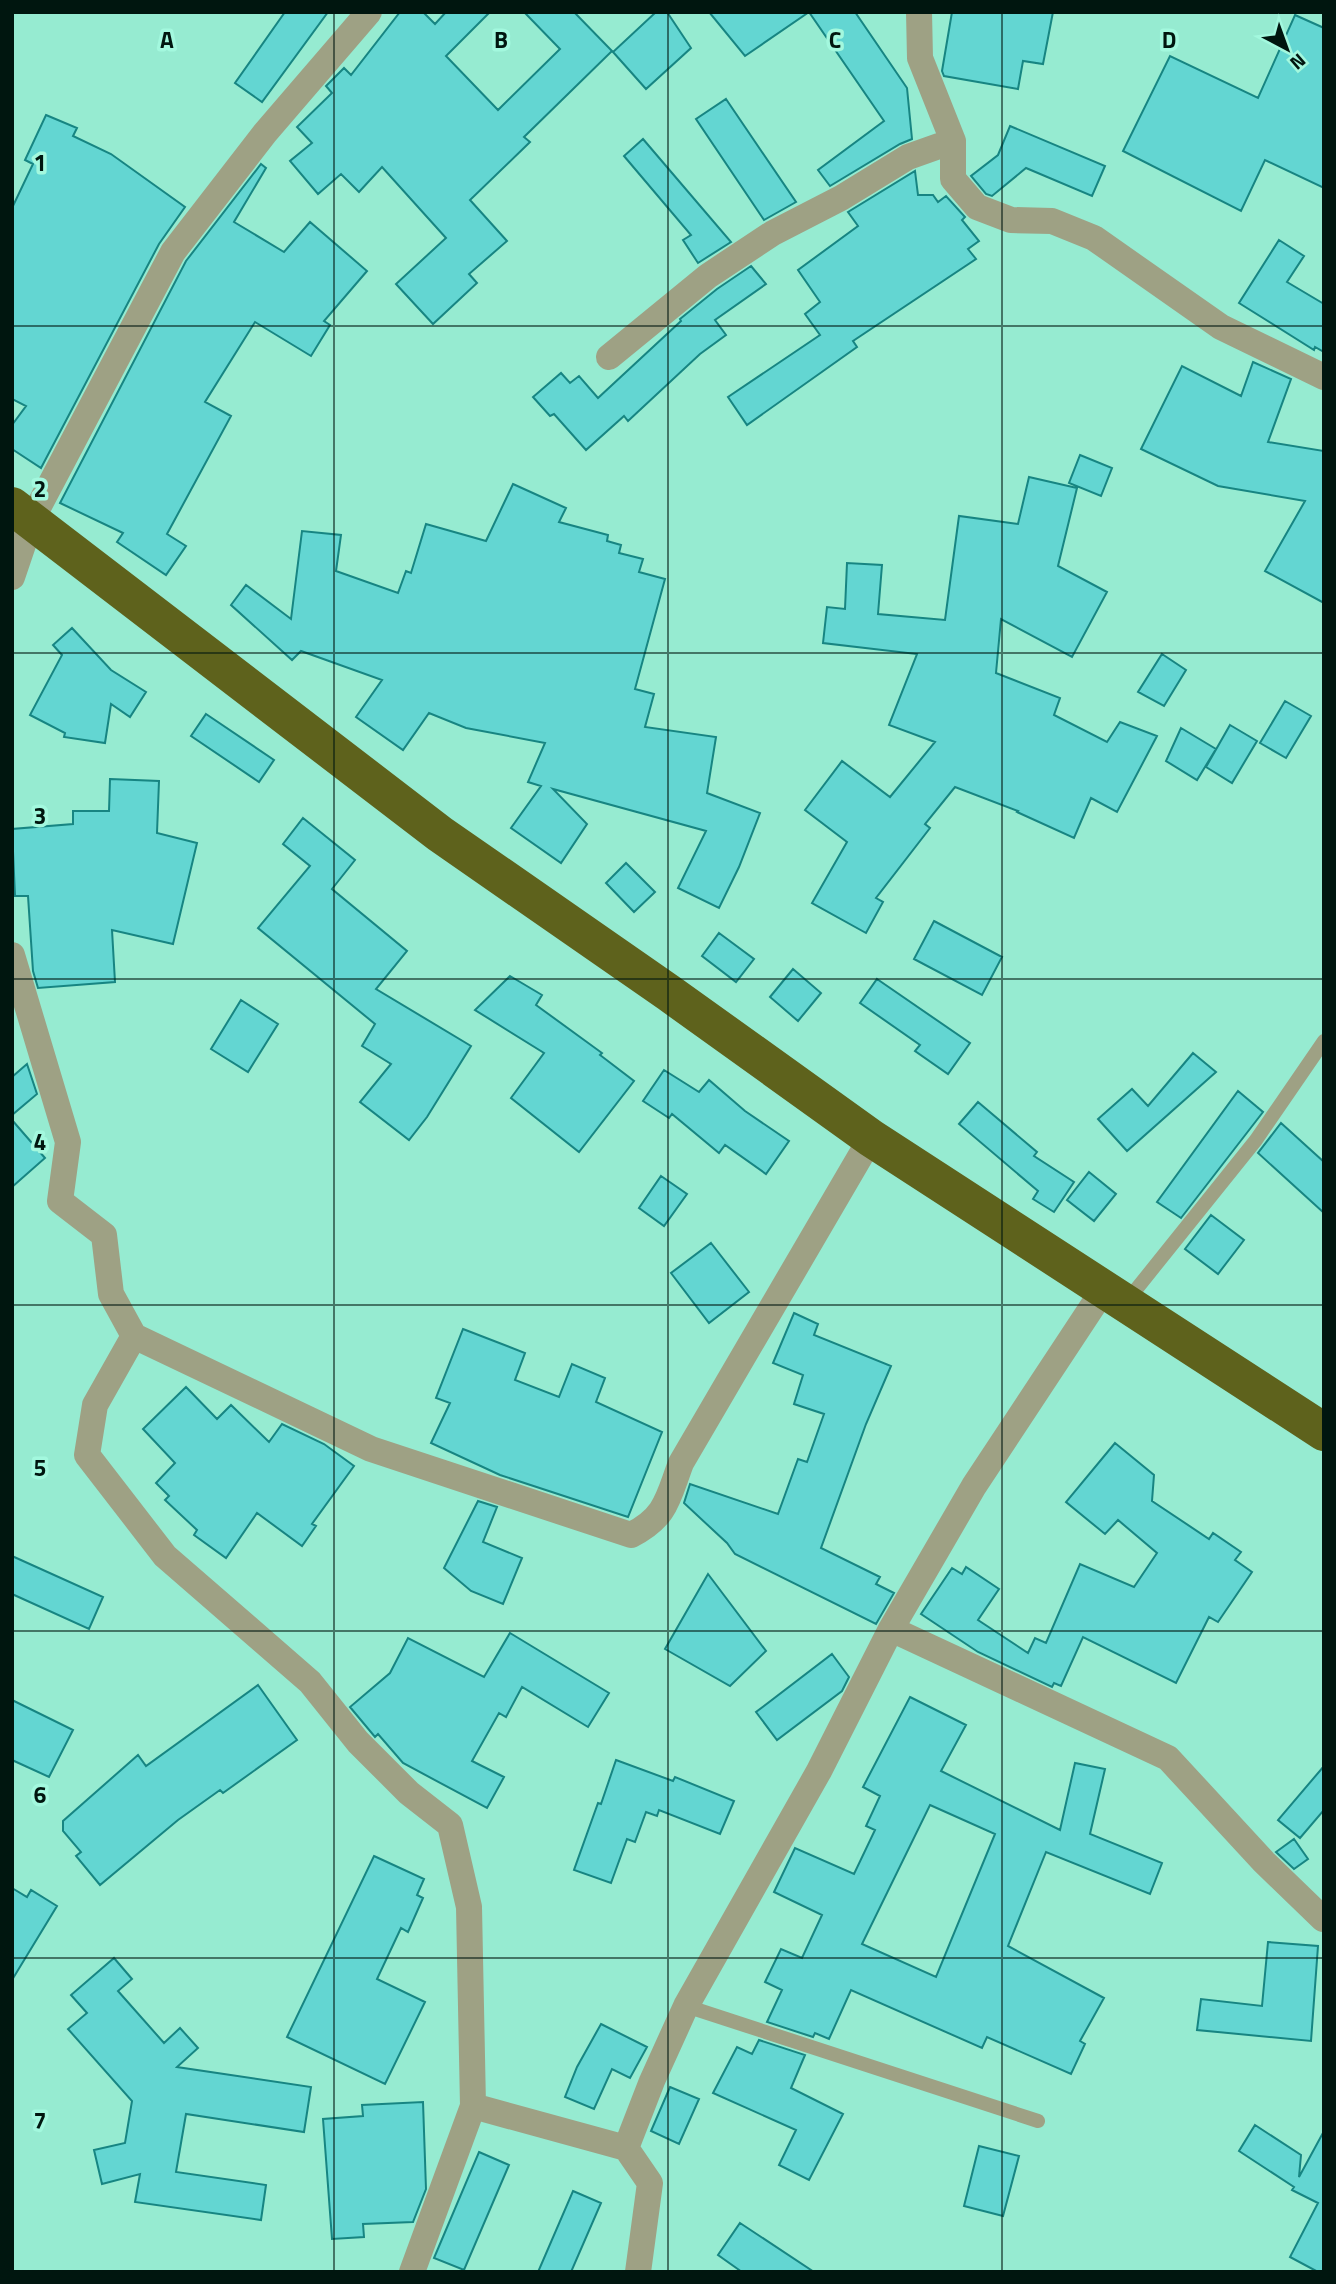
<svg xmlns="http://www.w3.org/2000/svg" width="1336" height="2284" viewBox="0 0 1336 2284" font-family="'Titillium Web',sans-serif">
	<rect width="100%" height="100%" fill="#96ebd1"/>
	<path fill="#63d6d2" stroke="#178582" stroke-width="2" fill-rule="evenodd" d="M 285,12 L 328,12 L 262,102 L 235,83 Z
		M 400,12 L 423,12 L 435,24 L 446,12 L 490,12 L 446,56 L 498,110 L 560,49 L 524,12 L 574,12 L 612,51 L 524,137 L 530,142 L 470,200 L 507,241 L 469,274 L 477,283 L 433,324 L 396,284 L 446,238 L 382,167 L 359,192 L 341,174 L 318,194 L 290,161 L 312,143 L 297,127 L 332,93 L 326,86 L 344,68 L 351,75 Z
		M 656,12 L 667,12 L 691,48 L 646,89 L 613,52 Z
		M 709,12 L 809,12 L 745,56 Z
		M 809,12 L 855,12 L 907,88 L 912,139 L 900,144 L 830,186 L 818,170 L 884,121 Z
		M 952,12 L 1053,12 L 1043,64 L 1023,61 L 1018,89 L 944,76 L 942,71 Z
		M 1295,15 L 1324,28 L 1324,188 L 1265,160 L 1241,211 L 1123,151 L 1170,56 L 1258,98 Z
		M 726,99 L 796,202 L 764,220 L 696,119 Z
		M 46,115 L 77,128 L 73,136 L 111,154 L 185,207 L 159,244 L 41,468 L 12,449 L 12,425 L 26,406 L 12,399 L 12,208 L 33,164 L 25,160 Z
		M 1010,126 L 1105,166 L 1092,196 L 1026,168 L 992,196 L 986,194 L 971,176 L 998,155 Z
		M 643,139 L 731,242 L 698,263 L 683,240 L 691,235 L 624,156 Z
		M 261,164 L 266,168 L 234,222 L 284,252 L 310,222 L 367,271 L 324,321 L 330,325 L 311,356 L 255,322 L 205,402 L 231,416 L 167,534 L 186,546 L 166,575 L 117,542 L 123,533 L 60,503 L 186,261 Z
		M 915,171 L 918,195 L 933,195 L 938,202 L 946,196 L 965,217 L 962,220 L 979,241 L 968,249 L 976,259 L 853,341 L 857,347 L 747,425 L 728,397 L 820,335 L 805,314 L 820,302 L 798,270 L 858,226 L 848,212 Z
		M 1279,240 L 1304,256 L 1287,282 L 1324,304 L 1324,352 L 1315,347 L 1314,350 L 1239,303 Z
		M 751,266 L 766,284 L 715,320 L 726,335 L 700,354 L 628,421 L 624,416 L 586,450 L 554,414 L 550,416 L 533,397 L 561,373 L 570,383 L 579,376 L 598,398 L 681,321 L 680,319 L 717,289 Z
		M 1253,362 L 1291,379 L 1268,442 L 1324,451 L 1324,603 L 1265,571 L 1305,501 L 1218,486 L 1141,449 L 1182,366 L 1241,396 Z
		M 1080,455 L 1112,468 L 1101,496 L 1069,483 Z
		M 1029,477 L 1077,488 L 1058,566 L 1107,592 L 1072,657 L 1001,619 L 996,673 L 1060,698 L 1054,715 L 1107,742 L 1120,722 L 1157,736 L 1117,812 L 1091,798 L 1074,838 L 1017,812 L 1018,811 L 955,787 L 925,824 L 930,828 L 876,898 L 883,902 L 866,933 L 812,903 L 847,842 L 805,810 L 842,761 L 890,797 L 935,742 L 889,725 L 917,654 L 823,643 L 827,607 L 845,609 L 847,563 L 882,565 L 878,614 L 945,620 L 959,516 L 1018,524 Z
		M 513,484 L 566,508 L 559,522 L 608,535 L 607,541 L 621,545 L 619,553 L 643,559 L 639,572 L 665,579 L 635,689 L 654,694 L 645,727 L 716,737 L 707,793 L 760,813 L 739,867 L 719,908 L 678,888 L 706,831 L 553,789 L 587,824 L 561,863 L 511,828 L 541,786 L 528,782 L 545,743 L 466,728 L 429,713 L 403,750 L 356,717 L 382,680 L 301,651 L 292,660 L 231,605 L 246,585 L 291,619 L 302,531 L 341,535 L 336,571 L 398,593 L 406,571 L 411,573 L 426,524 L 486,541 Z
		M 72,628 L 111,670 L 146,692 L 130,717 L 111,704 L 105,743 L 64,737 L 65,733 L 30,715 L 62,655 L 53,645 Z
		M 1162,654 L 1186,670 L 1164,706 L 1138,692 Z
		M 1285,701 L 1311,716 L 1286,758 L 1260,743 Z
		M 206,714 L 274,760 L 259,782 L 191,736 Z
		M 1230,725 L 1257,741 L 1232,783 L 1206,767 Z
		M 1181,728 L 1216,749 L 1197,780 L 1166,761 Z
		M 110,779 L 159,781 L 157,833 L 197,843 L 173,944 L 112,930 L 115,982 L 38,988 L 33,971 L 28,896 L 15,896 L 12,829 L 73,824 L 73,811 L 109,811 Z
		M 303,818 L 355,860 L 332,889 L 407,951 L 376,989 L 471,1046 L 427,1117 L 409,1140 L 360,1102 L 391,1064 L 362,1046 L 375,1024 L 258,928 L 310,866 L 283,844 Z
		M 626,863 L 655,892 L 634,912 L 606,883 Z
		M 934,921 L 1002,957 L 982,995 L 914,959 Z
		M 719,933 L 754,959 L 736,982 L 702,956 Z
		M 793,969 L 821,993 L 798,1021 L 770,997 Z
		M 510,976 L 542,995 L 536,1005 L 602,1053 L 600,1055 L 634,1081 L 579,1152 L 511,1098 L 544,1053 L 475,1010 Z
		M 877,979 L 970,1043 L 948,1074 L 915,1051 L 920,1045 L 860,1003 Z
		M 241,1000 L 278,1024 L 248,1072 L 211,1049 Z
		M 1193,1053 L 1216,1072 L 1127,1151 L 1098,1119 L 1132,1089 L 1148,1106 Z
		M 27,1064 L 37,1094 L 12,1115 L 12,1077 Z
		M 664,1070 L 699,1092 L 709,1080 L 745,1111 L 789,1141 L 766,1174 L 725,1145 L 719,1153 L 672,1114 L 669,1118 L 643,1101 Z
		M 1238,1091 L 1263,1112 L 1181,1218 L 1157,1202 Z
		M 978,1102 L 1037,1152 L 1034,1156 L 1074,1182 L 1054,1212 L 1033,1199 L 1038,1191 L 959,1124 Z
		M 12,1120 L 45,1158 L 12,1187 Z
		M 1281,1123 L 1324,1162 L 1324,1213 L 1258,1153 Z
		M 1089,1172 L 1116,1194 L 1094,1221 L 1067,1200 Z
		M 661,1176 L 687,1194 L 664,1226 L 639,1208 Z
		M 1211,1215 L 1244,1240 L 1218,1274 L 1185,1249 Z
		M 711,1243 L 749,1292 L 709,1323 L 671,1273 Z
		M 794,1313 L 818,1324 L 814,1335 L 891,1366 L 866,1424 L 821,1548 L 880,1577 L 876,1584 L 894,1593 L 876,1624 L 735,1554 L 727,1543 L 684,1503 L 690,1484 L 778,1514 L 798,1459 L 807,1462 L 824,1414 L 794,1404 L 803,1375 L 773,1363 Z
		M 463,1329 L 525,1353 L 515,1380 L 559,1397 L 572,1364 L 605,1378 L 596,1402 L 662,1432 L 628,1517 L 500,1475 L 431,1443 L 450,1403 L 436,1398 Z
		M 186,1387 L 217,1419 L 231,1405 L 269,1442 L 282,1424 L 324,1444 L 354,1466 L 312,1524 L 316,1526 L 302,1546 L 257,1513 L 226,1558 L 194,1535 L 197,1530 L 165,1500 L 169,1496 L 156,1483 L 175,1463 L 143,1429 Z
		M 1115,1443 L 1154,1475 L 1152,1501 L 1209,1539 L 1213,1533 L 1241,1552 L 1235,1560 L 1252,1572 L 1218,1622 L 1209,1617 L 1176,1683 L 1083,1637 L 1061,1686 L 1054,1683 L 1052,1687 L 978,1652 L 921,1614 L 952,1568 L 962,1574 L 966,1567 L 999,1589 L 978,1620 L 1028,1653 L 1035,1638 L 1046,1643 L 1080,1564 L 1134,1587 L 1157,1553 L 1118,1520 L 1105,1534 L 1066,1502 Z
		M 478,1501 L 497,1507 L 483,1542 L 522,1558 L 503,1604 L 471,1591 L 444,1568 Z
		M 12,1556 L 103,1597 L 89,1629 L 12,1594 Z
		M 708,1574 L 766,1651 L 730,1686 L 665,1649 Z
		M 510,1633 L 609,1693 L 588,1727 L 522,1687 L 506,1717 L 499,1713 L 472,1761 L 504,1777 L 487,1808 L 403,1763 L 378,1734 L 375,1737 L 350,1707 L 390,1673 L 408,1638 L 484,1677 Z
		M 832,1654 L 849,1677 L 842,1691 L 777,1740 L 756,1712 Z
		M 258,1685 L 297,1740 L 223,1793 L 220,1790 L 178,1820 L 100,1885 L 76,1856 L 81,1852 L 63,1831 L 63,1821 L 138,1755 L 146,1766 Z
		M 910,1697 L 966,1725 L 941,1771 L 1060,1830 L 1075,1763 L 1105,1769 L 1090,1834 L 1162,1863 L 1150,1894 L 1046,1852 L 1008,1946 L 1104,1998 L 1080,2041 L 1085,2044 L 1071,2074 L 987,2037 L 982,2048 L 851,1990 L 829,2039 L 815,2033 L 813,2037 L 767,2022 L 782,1990 L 765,1982 L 781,1949 L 802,1958 L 822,1915 L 774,1892 L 795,1848 L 854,1874 L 875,1830 L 866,1826 L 880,1796 L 863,1787 ZM 930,1805 L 995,1834 L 936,1977 L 862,1944 Z
		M 12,1700 L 73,1730 L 49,1777 L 12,1760 Z
		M 616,1760 L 673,1781 L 675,1777 L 734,1801 L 720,1834 L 659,1810 L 657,1816 L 646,1812 L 635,1842 L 627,1839 L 611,1883 L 574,1870 L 598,1803 L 601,1804 Z
		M 1324,1766 L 1324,1810 L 1300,1838 L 1278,1820 Z
		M 1294,1839 L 1308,1859 L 1294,1869 L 1276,1852 Z
		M 374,1856 L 424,1879 L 417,1895 L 423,1898 L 408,1932 L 401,1928 L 377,1979 L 425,2002 L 385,2084 L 287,2037 Z
		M 12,1888 L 27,1897 L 31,1890 L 57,1906 L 12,1980 Z
		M 1268,1942 L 1318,1946 L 1311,2041 L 1197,2030 L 1201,1999 L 1262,2006 Z
		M 114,1958 L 132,1979 L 118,1991 L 164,2043 L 180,2028 L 198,2048 L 177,2067 L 311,2087 L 304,2132 L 186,2114 L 176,2172 L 266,2185 L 261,2220 L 135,2202 L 140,2174 L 102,2184 L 94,2150 L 125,2143 L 132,2101 L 68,2029 L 87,2013 L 71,1995 Z
		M 601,2024 L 647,2047 L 630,2078 L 612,2069 L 594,2109 L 565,2097 L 577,2067 Z
		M 759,2040 L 805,2055 L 791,2088 L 843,2114 L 809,2180 L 779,2165 L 796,2130 L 713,2093 L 737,2047 L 752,2054 Z
		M 670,2087 L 699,2099 L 679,2144 L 651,2131 Z
		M 423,2102 L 426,2189 L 413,2222 L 363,2224 L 364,2237 L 332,2239 L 323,2119 L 363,2116 L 362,2105 Z
		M 1255,2125 L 1301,2155 L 1299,2177 L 1324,2131 L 1324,2272 L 1318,2272 L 1290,2257 L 1318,2203 L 1292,2190 L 1294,2187 L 1239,2151 Z
		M 979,2146 L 1019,2156 L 1003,2216 L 964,2206 Z
		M 479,2152 L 509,2165 L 464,2270 L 434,2258 Z
		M 573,2191 L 601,2203 L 571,2272 L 538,2272 Z
		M 740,2223 L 814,2272 L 742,2272 L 718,2255 Z"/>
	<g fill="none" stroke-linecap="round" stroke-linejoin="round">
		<path stroke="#9ea184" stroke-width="14" d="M 1126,1302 L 1256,1140 L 1324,1041
			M 686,2006 L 1038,2121"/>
		<path stroke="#9ea184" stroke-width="26" d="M 919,12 L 920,58 L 953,141 L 953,179 L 977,207 L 1011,220 L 1052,221 L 1094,238 L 1221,327 L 1324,377
			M 609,357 L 708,276 L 773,233 L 841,198 L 908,157 L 953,141
			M 12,577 L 31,521 L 173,252 L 265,133 L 369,12
			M 12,955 L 68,1142 L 60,1201 L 104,1235 L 111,1294 L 134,1336 L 371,1449 L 631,1535 C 667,1517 668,1497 681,1463 L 871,1138
			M 134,1336 L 95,1405 L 87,1455 L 165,1556 L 310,1682 L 358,1742 L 409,1793 L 450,1825 L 469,1907 L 473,2106 L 412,2272
			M 891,1629 L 1168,1758 L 1264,1862 L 1323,1919
			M 473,2106 L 626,2148
			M 638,2272 L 650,2183 L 626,2148 L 652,2081 L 686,2006 L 819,1771 L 891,1629 L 974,1486 L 1104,1289"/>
		<path stroke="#5e621c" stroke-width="38" d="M 12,506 L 440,834 L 669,993 L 871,1138 L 1324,1432"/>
	</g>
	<path fill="none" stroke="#00160f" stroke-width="2" stroke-opacity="0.55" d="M 334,12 L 334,2272M 668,12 L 668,2272M 1002,12 L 1002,2272M 12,326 L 1324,326M 12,653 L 1324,653M 12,979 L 1324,979M 12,1305 L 1324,1305M 12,1631 L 1324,1631M 12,1958 L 1324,1958"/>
	<g font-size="23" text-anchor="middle" font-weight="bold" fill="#00160f" stroke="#a3f8de" stroke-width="7" stroke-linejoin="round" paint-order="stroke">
		<text x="167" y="48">A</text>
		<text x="501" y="48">B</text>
		<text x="835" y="48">C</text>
		<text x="1169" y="48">D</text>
		<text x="40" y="171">1</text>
		<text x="40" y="497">2</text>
		<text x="40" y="824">3</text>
		<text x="40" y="1150">4</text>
		<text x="40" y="1476">5</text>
		<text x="40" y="1803">6</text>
		<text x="40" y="2129">7</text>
	</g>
	<rect width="1336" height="2284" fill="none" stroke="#00160f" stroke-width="28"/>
	<g transform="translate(1287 49) rotate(139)" stroke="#a3f8de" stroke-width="5" paint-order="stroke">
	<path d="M0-5L12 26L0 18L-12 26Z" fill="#00160f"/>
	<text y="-10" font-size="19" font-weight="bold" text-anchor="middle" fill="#00160f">N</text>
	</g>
</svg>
